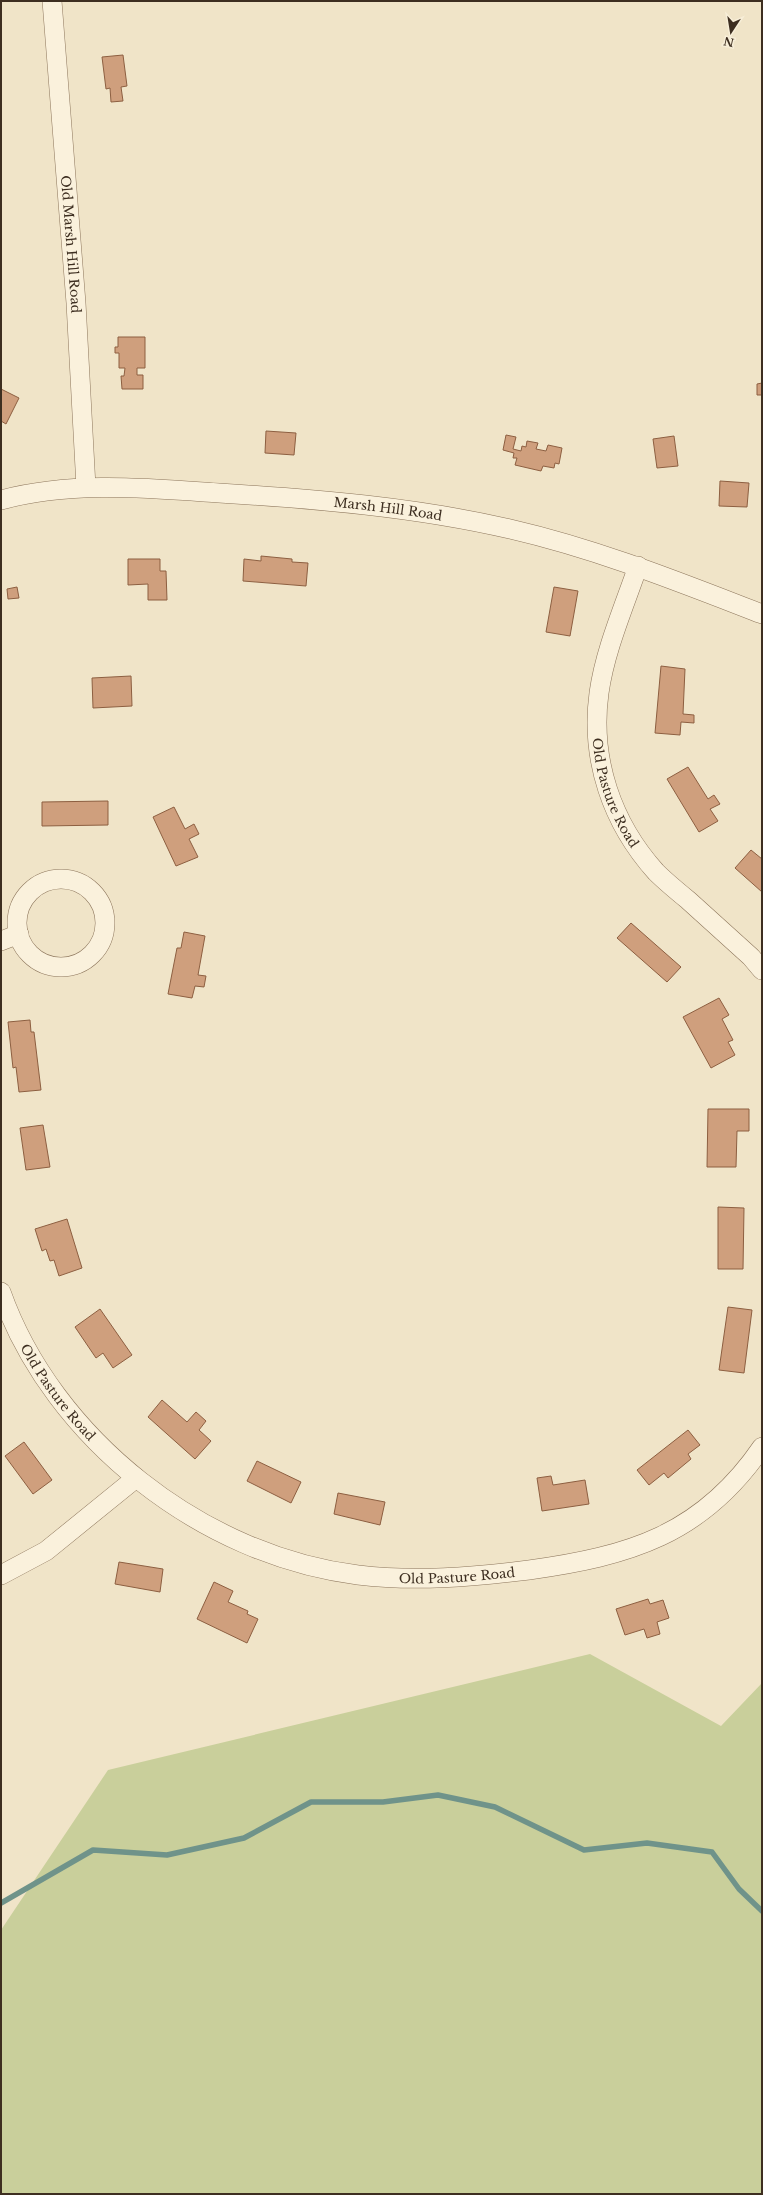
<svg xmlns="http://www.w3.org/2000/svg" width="763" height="2195" viewBox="0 0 763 2195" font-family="'Libre Baskerville',serif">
	<rect width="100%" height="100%" fill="#f0e4c8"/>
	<path fill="#c9cf9b" d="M 590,1654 L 721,1726 L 762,1683 L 762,2194 L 1,2194 L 1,1930 L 108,1770 Z"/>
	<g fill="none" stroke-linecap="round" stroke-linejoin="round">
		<path stroke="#6f938a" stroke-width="5.5" d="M 1,1903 L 93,1850 L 167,1855 L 244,1838 L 311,1802 L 383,1802 L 438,1795 L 495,1807 L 584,1850 L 647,1843 L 712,1852 L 739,1889 L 762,1911"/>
	</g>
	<path fill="#cf9f7d" stroke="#8d5f41" d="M 123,55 L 127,86 L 121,87 L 123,101 L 111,102 L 110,88 L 106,89 L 102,57 Z
		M 118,337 L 145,337 L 145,368 L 137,368 L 137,375 L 143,375 L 143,389 L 122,389 L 121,376 L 124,376 L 125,368 L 119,368 L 119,353 L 115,353 L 115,347 L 118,347 Z
		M 762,383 L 762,395 L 757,395 L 757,384 Z
		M 1,389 L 19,398 L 6,424 L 1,421 Z
		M 266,431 L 296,433 L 294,455 L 265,453 Z
		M 506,435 L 516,437 L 513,449 L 521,451 L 522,446 L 526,447 L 527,441 L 538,443 L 536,449 L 546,451 L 548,445 L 562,448 L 559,464 L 555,463 L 554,468 L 543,466 L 541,471 L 515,465 L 517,458 L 513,458 L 514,453 L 503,450 Z
		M 674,436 L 678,466 L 657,468 L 653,439 Z
		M 720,481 L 749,483 L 747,507 L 719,506 Z
		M 261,556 L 292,559 L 292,562 L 308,563 L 306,586 L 243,581 L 244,559 L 261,561 Z
		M 128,559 L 160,559 L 160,571 L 166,571 L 167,600 L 148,600 L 148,584 L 128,585 Z
		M 17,587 L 19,598 L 8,599 L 7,589 Z
		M 554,587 L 578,591 L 570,636 L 546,632 Z
		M 661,666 L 685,669 L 683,714 L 694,715 L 694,723 L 681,722 L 680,735 L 655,733 Z
		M 131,676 L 132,706 L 93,708 L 92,678 Z
		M 688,767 L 708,799 L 714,795 L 720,804 L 710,809 L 718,821 L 699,832 L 667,779 Z
		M 108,801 L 108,825 L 42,826 L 42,802 Z
		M 174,807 L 185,829 L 194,824 L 199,834 L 189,839 L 198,857 L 176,866 L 153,817 Z
		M 751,850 L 762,859 L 762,892 L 735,868 Z
		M 631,923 L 681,967 L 667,982 L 617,938 Z
		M 184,932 L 205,936 L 198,975 L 206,976 L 204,987 L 195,986 L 192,998 L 168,994 L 177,948 L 181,948 Z
		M 719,998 L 729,1015 L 722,1019 L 733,1040 L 728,1042 L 735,1055 L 711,1068 L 683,1017 Z
		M 30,1020 L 31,1032 L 34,1032 L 41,1090 L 19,1092 L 16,1067 L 13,1068 L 8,1022 Z
		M 708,1109 L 749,1109 L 749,1131 L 737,1131 L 736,1167 L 707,1167 Z
		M 43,1125 L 50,1167 L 26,1170 L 20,1128 Z
		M 718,1207 L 744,1208 L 743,1269 L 718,1269 Z
		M 67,1219 L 82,1268 L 59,1276 L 54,1260 L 50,1261 L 46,1249 L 42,1251 L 35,1229 Z
		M 728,1307 L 752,1310 L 744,1373 L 719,1370 Z
		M 100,1309 L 132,1355 L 113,1368 L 103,1353 L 96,1358 L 75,1327 Z
		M 162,1400 L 187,1422 L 196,1412 L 206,1421 L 199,1430 L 211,1441 L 195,1459 L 148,1417 Z
		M 688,1430 L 700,1445 L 688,1454 L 691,1459 L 668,1478 L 664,1473 L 649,1485 L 637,1470 Z
		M 24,1442 L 52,1480 L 33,1494 L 5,1456 Z
		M 257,1461 L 301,1482 L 291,1503 L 247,1481 Z
		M 551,1476 L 553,1485 L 585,1480 L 589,1504 L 542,1511 L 537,1478 Z
		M 338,1493 L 385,1502 L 380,1525 L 334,1514 Z
		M 119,1562 L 163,1569 L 160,1592 L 115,1584 Z
		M 214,1582 L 233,1591 L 228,1602 L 248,1611 L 247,1614 L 258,1619 L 247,1643 L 197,1619 Z
		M 648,1599 L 650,1604 L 663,1600 L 669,1618 L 657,1622 L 660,1634 L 647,1638 L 644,1629 L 625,1635 L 616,1609 Z"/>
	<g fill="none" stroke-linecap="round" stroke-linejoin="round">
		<g stroke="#8d765c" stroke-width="20">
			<g id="minor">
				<path id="s1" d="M 52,1 L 76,303 L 86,487"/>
				<path id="s2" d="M 1,500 C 72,481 146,488 219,493 C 316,499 415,507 510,529 C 597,549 679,582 762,614"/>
				<path id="s3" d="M 638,566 C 624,607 605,650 599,693 C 590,760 612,823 656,872 C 666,882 677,891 688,900 C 709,919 730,938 751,957 L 762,970"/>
				<circle cx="61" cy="923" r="44"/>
				<path d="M 1,941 L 19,934"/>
				<path id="s4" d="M 1,1292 C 53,1439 203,1556 358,1575 C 415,1582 472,1577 529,1570 C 629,1556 702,1535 762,1447"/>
				<path d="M 1,1575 L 46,1551 L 136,1478"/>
			</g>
		</g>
		<use href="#minor" stroke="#faf1dc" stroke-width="19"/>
	</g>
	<g text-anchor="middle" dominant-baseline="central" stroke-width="3.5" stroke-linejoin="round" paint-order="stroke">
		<g font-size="13" fill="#3d2e20" stroke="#f7eed8">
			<text stroke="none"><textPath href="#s1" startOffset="244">Old Marsh Hill Road</textPath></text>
			<text stroke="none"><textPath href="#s2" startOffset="389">Marsh Hill Road</textPath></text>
			<text stroke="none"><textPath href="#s3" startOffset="236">Old Pasture Road</textPath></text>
			<text stroke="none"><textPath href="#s4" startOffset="116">Old Pasture Road</textPath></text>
			<text stroke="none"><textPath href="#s4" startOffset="577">Old Pasture Road</textPath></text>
		</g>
	</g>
	<rect width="763" height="2195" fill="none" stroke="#3d2e20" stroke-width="4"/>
	<g transform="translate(731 32) rotate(192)" stroke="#f7eed8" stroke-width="3" paint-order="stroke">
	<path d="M0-3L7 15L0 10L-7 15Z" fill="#3d2e20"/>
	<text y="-6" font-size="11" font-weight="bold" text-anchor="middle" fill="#3d2e20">N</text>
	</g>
</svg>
